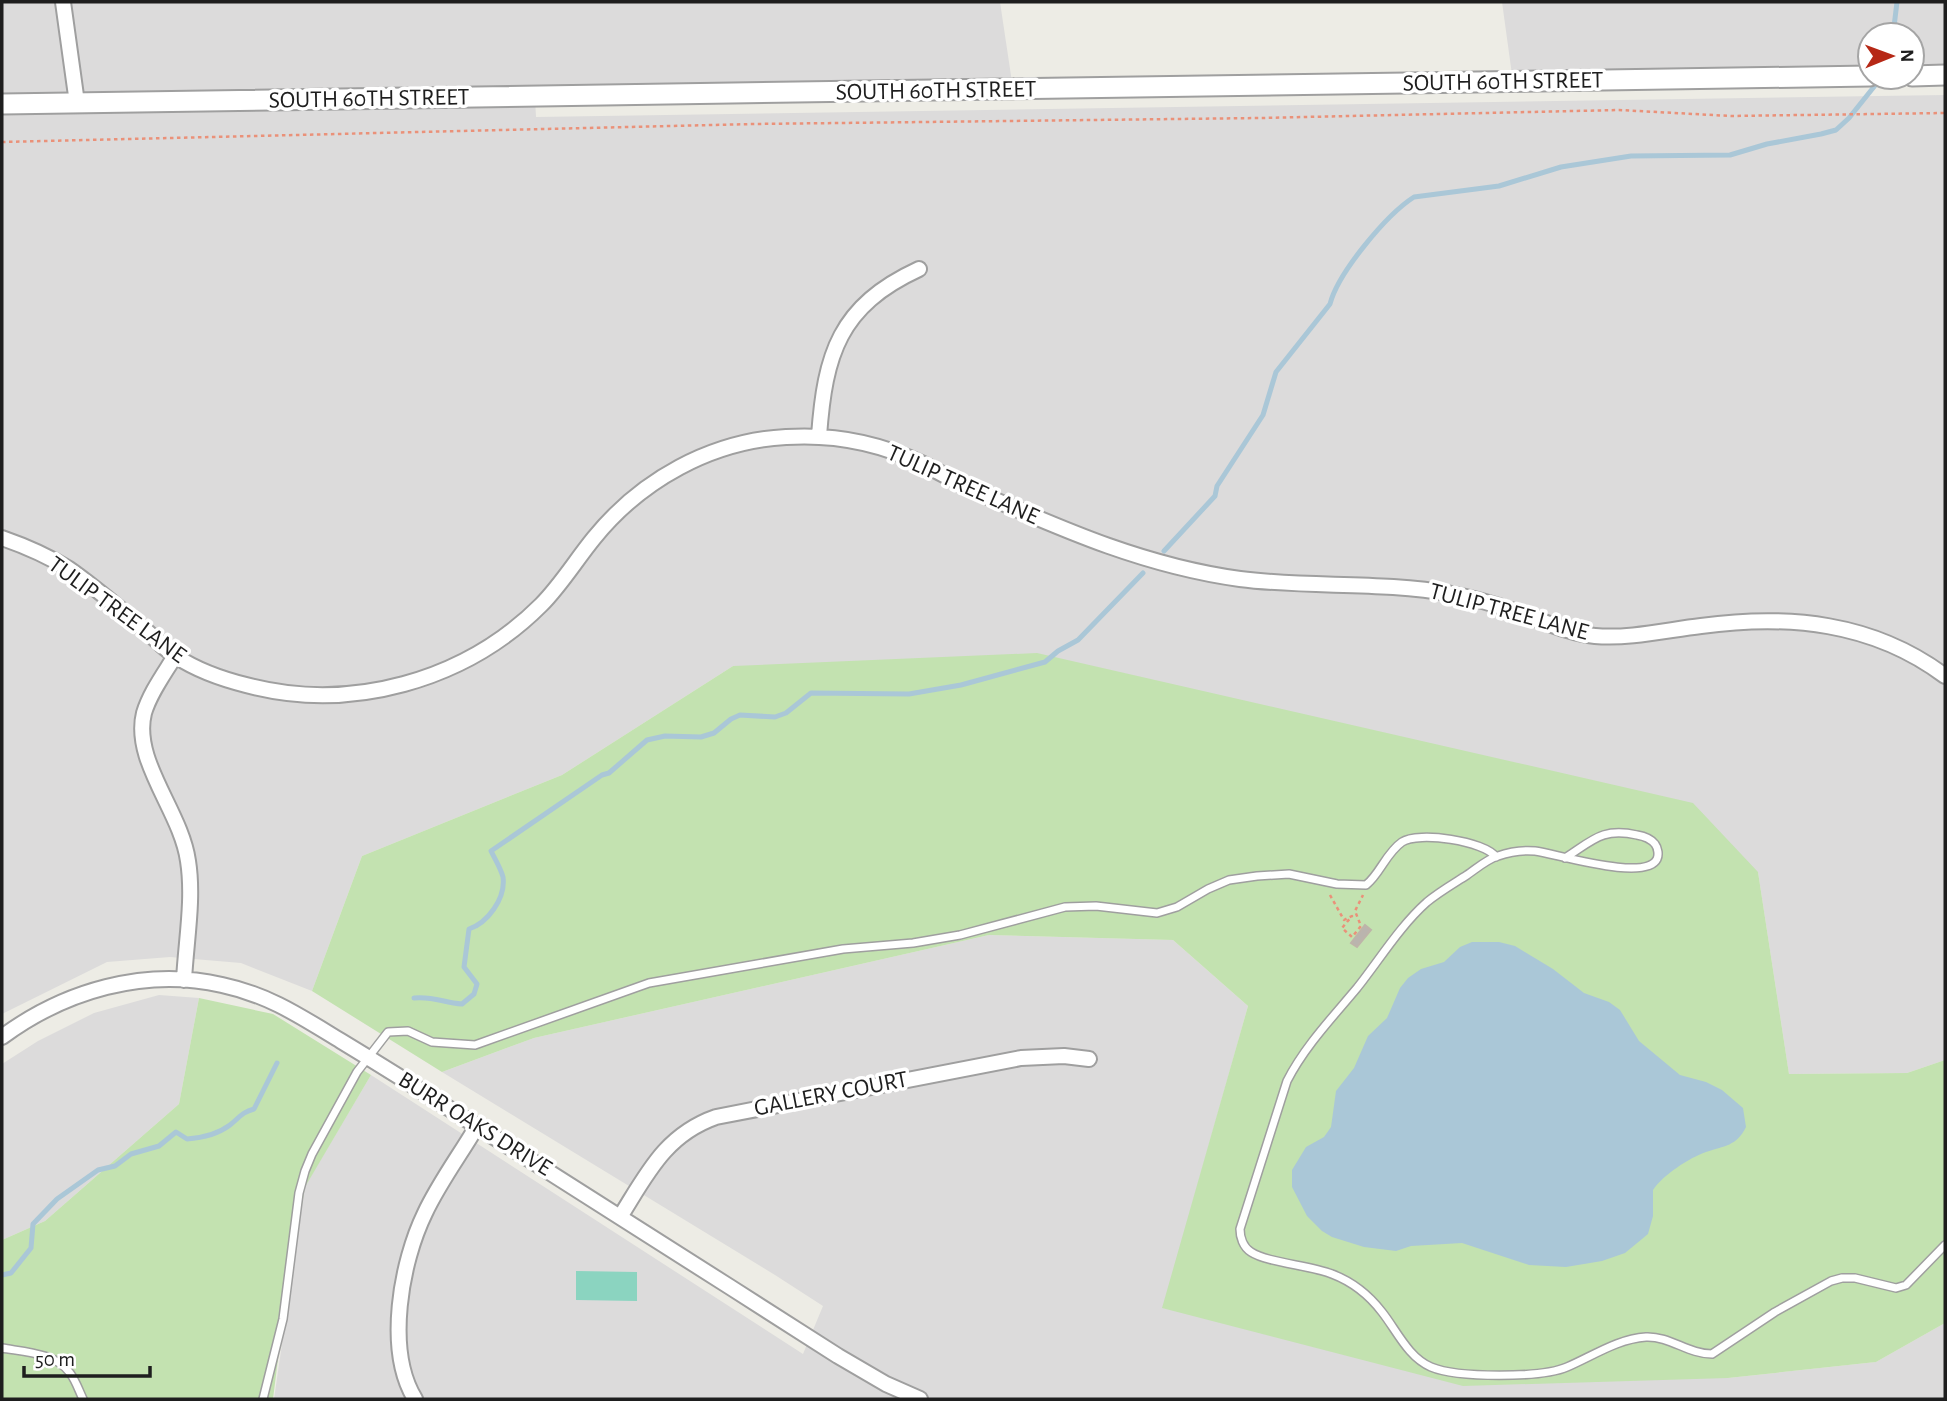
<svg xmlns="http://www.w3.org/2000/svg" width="1947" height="1401" viewBox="0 0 1947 1401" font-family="'Alegreya Sans',sans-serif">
	<rect width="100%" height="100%" fill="#edece5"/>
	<path fill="#dcdbdb" d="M 2,2 L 1000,2 L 1013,89 L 535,98 L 536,117 L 1945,95 L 1945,1060 L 1907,1073 L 1789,1074 L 1758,872 L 733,666 L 562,775 L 362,856 L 312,991 L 241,963 L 170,957 L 107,962 L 2,1014 Z
		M 1502,2 L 1945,2 L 1945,75 L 1912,76 L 1912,35 L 1870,35 L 1870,76 L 1513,82 Z
		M 989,935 L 1173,940 L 1248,1006 L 1163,1308 L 1728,1378 L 1876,1362 L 1945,1323 L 1945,1399 L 274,1399 L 305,1186 L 371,1075 L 803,1354 L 823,1306 L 775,1275 L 442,1072 L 534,1038 Z
		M 159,995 L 199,998 L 179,1104 L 45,1221 L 2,1240 L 2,1064 L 38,1041 L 94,1013 Z"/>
	<path fill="#c3e2b0" d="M 1037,653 L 1693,803 L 1758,872 L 1789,1074 L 1907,1073 L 1945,1060 L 1945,1323 L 1876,1362 L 1728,1378 L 1463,1386 L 1162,1308 L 1248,1006 L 1173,940 L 989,935 L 534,1038 L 442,1072 L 312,991 L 362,856 L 562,775 L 733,666 Z
		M 199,998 L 273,1014 L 371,1075 L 305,1187 L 283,1319 L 273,1399 L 2,1399 L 2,1240 L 45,1221 L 179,1104 Z"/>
	<path fill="#8bd4c0" d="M 576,1271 L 637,1272 L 637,1301 L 576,1300 Z"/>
	<path fill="#aac7d7" d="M 1472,942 L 1499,942 L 1515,946 L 1553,969 L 1584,993 L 1609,1002 L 1620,1010 L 1639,1041 L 1680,1075 L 1706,1082 L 1722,1090 L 1743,1108 L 1746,1127 C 1737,1146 1724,1146 1706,1152 C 1689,1158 1663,1175 1653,1190 L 1653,1216 L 1648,1234 L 1642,1239 L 1625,1253 L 1602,1261 L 1566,1267 L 1529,1265 L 1462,1243 L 1411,1246 L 1396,1251 L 1364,1247 L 1332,1237 L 1322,1231 L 1307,1216 L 1292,1187 L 1292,1170 L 1306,1147 L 1324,1137 L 1331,1127 L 1336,1091 L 1354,1068 L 1368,1036 L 1387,1018 L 1400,988 L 1408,978 L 1421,969 L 1444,962 L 1460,947 Z"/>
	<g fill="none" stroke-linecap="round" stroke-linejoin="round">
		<path stroke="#aac7d7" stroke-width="5" d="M 1893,35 L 1897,2
			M 1164,551 L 1215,496 L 1217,486 L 1263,415 L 1276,372 L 1330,304 C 1338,273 1386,215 1414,197 L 1499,186 L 1561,167 L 1631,156 L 1730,155 L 1767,144 L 1821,134 L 1836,130 L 1849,118 L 1877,83
			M 414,998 C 434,996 444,1003 462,1004 L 474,994 L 477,984 L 464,967 L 469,929 C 487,923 506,899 503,877 C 501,869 495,859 491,851 L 602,775 L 609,773 L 647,740 L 665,736 L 701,737 L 714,733 L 731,719 L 740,715 L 775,717 L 786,713 L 811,693 L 909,694 L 961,685 L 1045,662 L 1058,651 L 1078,640 L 1143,573
			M 2,1275 L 11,1273 L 31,1248 L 33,1224 L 57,1199 L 98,1170 L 115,1166 L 131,1154 L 159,1146 L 176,1132 L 187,1139 C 201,1138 218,1134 230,1125 C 239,1118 242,1112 254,1109 L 277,1063"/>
	</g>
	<path fill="#bab4ae" stroke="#beb4a9" stroke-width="2" d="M 1365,925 L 1371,930 L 1357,947 L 1351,943 Z"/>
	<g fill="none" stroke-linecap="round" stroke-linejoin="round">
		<g stroke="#9f9f9f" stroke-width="10">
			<path id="service" d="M 1565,858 C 1592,841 1602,827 1637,835 C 1643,836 1651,839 1655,844 C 1658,848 1659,855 1657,859 C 1646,882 1557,854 1535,851 C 1523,850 1509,852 1498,856 C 1487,859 1476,869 1467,875 C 1453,884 1439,892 1427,902 C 1400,926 1380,959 1357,988 C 1332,1018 1305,1046 1287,1081 L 1240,1229 C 1240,1237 1243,1247 1251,1252 C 1268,1263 1310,1265 1332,1274 C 1353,1282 1369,1295 1382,1312 C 1397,1331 1408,1357 1431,1367 C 1457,1378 1542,1378 1567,1367 C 1593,1356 1617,1339 1646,1337 C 1670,1336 1688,1354 1712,1354 L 1775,1312 L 1831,1281 L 1842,1278 L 1855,1278 L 1896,1288 L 1906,1285 L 1945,1245
				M 2,1348 C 24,1352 56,1353 70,1373 C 76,1381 79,1391 83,1399
				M 263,1399 L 283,1319 L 299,1193 L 305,1171 L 312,1154 L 357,1072 L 388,1032 L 408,1031 L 432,1042 L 475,1045 L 649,983 L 843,949 L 913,943 L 960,935 L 1065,907 L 1096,906 L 1157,913 L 1177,907 L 1208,889 L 1229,880 L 1257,876 L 1289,874 L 1337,884 L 1366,885 C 1380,874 1386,853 1402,842 C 1418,831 1485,841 1496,857"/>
		</g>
		<g stroke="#9f9f9f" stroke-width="18">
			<path id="minor" d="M 63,2 L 77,103
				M 819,436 C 825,354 839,306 919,269
				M 2,538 C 25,546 48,556 69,569 C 95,587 120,609 144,629 C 155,638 165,650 177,657 C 197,670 222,679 246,685 C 350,713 465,681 541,605 C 561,585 576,560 594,538 C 641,480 711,441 786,437 C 832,434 879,443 921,463 C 940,472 958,484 977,492 C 1064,530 1145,566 1240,579 C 1310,588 1382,581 1452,594 C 1473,598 1494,604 1514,611 C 1541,620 1567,633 1595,636 C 1630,639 1667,630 1701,626 C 1788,614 1873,622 1945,676
				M 175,656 C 164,674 150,693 144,713 C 132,761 181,811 188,861 C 194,899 186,941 184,980
				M 2,1037 C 64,991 145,967 222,985 C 269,995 300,1016 341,1041 C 379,1064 416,1087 453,1111 C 582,1193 710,1274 838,1356 L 886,1384 L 920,1399
				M 620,1217 C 647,1174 665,1135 716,1117 L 1021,1058 L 1064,1056 L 1089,1059
				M 415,1399 C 385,1350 401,1262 425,1213 C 439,1183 460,1155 477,1126"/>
		</g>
		<g stroke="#9f9f9f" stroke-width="23">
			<path id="tertiary" d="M 1912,76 L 1945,75
				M 2,104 L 1870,76"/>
		</g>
		<path stroke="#ea9179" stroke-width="2.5" stroke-dasharray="3.5 3.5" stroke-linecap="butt" d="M 2,142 L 754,124 L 1260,118 L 1619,110 L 1731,116 L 1945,113
			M 1330,895 L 1344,920 L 1352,916 L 1342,928 L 1352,937 L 1361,926 L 1355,911 L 1363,895"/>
		<use href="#service" stroke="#fff" stroke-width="7"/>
		<use href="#minor" stroke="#fff" stroke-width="14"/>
		<use href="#tertiary" stroke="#fff" stroke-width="19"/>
	</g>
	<g text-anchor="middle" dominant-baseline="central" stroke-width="7" stroke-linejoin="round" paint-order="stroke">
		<g font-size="24" fill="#1e1e1e" stroke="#fff">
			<text transform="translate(1503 82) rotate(-1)">SOUTH 60TH STREET</text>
			<text transform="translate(936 91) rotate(-1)">SOUTH 60TH STREET</text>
			<text transform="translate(369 99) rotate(-1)">SOUTH 60TH STREET</text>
			<text transform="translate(963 485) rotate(24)">TULIP TREE LANE</text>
			<text transform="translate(117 610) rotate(36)">TULIP TREE LANE</text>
			<text transform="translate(1509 612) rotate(15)">TULIP TREE LANE</text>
			<text transform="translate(831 1094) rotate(-11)">GALLERY COURT</text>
			<text transform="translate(475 1124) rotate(32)">BURR OAKS DRIVE</text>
		</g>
	</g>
	<rect width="1947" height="1401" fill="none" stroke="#1e1e1e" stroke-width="7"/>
	<g transform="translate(1891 56) rotate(89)"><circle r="33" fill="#ffffff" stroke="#a5a5a5" stroke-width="2"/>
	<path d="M0-5L12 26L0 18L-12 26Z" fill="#b62816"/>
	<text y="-10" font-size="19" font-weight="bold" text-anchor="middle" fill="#1e1e1e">N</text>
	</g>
	<path d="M24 1366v10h126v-10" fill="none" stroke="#1e1e1e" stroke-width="3.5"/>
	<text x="35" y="1366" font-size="21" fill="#1e1e1e" stroke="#ffffff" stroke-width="5" paint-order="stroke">50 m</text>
</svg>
